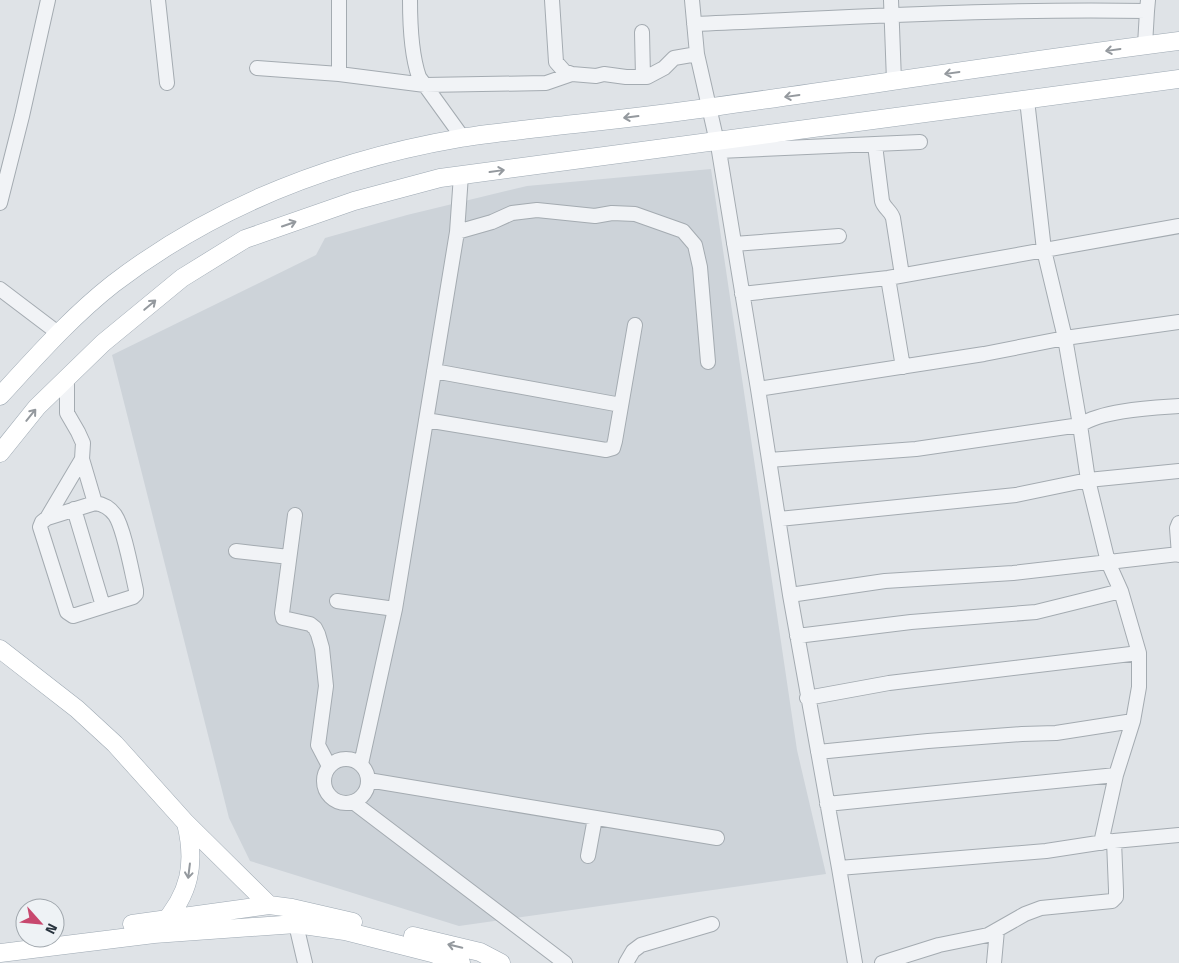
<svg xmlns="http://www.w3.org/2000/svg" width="1179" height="963" viewBox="0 0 1179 963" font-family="'Titillium Web',sans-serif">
	<rect width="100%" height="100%" fill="#dfe3e7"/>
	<path fill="#cdd3d9" d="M 711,169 L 797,750 L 826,874 L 459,926 L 250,861 L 229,818 L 112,355 L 316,255 L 325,238 L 407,215 L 527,186 Z"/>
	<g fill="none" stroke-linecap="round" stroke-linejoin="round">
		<g stroke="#a4abb1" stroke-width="16">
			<path id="minor" d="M 158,0 L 167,83
				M 410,0 C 410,25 411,54 419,77 L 463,138
				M 552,0 L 556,62 L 564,71 L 572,74 L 596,76 L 604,74 L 626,77 L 647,77 L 664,68 L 674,58 L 697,54
				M 692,0 L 697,54 L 719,151 L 758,389 L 790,595 L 839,868 L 855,963
				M 891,0 L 894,81
				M 694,24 C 845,18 996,8 1147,11 L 1148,0
				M 642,32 L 643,77
				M 1145,45 L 1147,11
				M 257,68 L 339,74 L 425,85 L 546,83 L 572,74
				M 339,74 L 339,0
				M 1027,100 L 1044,250 L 1065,338 L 1080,425 L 1088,480 L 1108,562 L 1121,591 L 1139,653 L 1139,687 L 1133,721 L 1116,775 L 1101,843
				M 875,145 L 882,201 C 884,208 891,211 893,218 L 902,275
				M 719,151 L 920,142
				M 0,203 L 22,116 L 48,0
				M 457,232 L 492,222 L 512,213 L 537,210 L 595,216 L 612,213 L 635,214 L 683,231 L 695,245 L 700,267 L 708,362
				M 734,244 L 839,236
				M 888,278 L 903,367
				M 0,289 L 58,333
				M 742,294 L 888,278 L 1179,226
				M 434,371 L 621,405
				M 65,380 L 67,385 L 67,413 L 78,432 L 83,443 L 82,459 L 95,503 C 102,504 110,508 115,515 C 124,528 132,573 136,590 L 136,594 L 133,597 L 73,616 L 67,612 L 40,527 L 42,522 L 47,518 L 95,503
				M 758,389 L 984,354 L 1065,338 L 1179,322
				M 426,420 L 606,450 L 613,448 L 615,441 L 635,325
				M 769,460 L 916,449 L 1080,425 C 1103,410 1151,408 1179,406
				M 74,509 L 103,606
				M 295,515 L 282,613 L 283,618 L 310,624 L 315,628 L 318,634 L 322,648 L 326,686 L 318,745 L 329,766
				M 47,518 L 82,459
				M 779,519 L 1016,495 L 1088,480 L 1179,471
				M 1179,523 L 1177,528 L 1179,555
				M 236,551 L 289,557
				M 790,595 L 885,581 L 1013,573 L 1179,554
				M 337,601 L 395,609
				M 797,636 L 911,622 L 1036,612 L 1121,591
				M 807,698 L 889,683 L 1139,653
				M 818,752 L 928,741 L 1022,734 L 1056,733 L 1133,721
				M324 781a22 22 0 1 1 44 0a22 22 0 1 1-44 0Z
				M 361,764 L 395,609 L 457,232 L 461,175
				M 368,780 L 717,838
				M 353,802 L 565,963
				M 827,804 L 1116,775
				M 588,856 L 595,818
				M 839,868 L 1046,851 L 1111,841
				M 294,916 L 305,963
				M 626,963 L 633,951 L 641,945 L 712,924
				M 882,963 L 939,945 L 988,935 L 1025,914 L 1041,908 L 1112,901 L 1116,897 L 1116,890 L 1114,841 L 1179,835
				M 994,963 L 997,930"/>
		</g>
		<g stroke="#9ea9b3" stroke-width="19">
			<path id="major" d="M 0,396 C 36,357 71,317 113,284 C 216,205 333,160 461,138 C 484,134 507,132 530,129 C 591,122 653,116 713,107 C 869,85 1023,61 1179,41
				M 0,453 L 37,407 L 103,343 L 182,278 L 245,239 L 354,201 L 440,178 L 1179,79
				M 0,649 L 77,709 L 115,744 L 186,823 L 269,905
				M 132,924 L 269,905 L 292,908 L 353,922
				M 161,926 C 190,894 196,864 186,823
				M 413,936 L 480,952 L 501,963
				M 0,953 L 154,934 L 296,924 L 345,931 L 432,953 L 461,963"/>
		</g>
		<use href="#minor" stroke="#f1f3f6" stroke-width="14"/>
		<use href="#major" stroke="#fff" stroke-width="18"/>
	</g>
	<defs><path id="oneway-shaft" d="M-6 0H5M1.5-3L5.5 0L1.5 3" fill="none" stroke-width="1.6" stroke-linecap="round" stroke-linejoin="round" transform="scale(1.25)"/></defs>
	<g stroke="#94999e">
		<use href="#oneway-shaft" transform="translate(1113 50) rotate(172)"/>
		<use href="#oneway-shaft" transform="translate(952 73) rotate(172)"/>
		<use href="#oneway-shaft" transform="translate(792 96) rotate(172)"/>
		<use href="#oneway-shaft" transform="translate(631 117) rotate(173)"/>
		<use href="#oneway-shaft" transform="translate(497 171) rotate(-8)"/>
		<use href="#oneway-shaft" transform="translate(289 224) rotate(-19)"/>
		<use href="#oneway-shaft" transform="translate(150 305) rotate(-40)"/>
		<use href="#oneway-shaft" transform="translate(31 415) rotate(-51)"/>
		<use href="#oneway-shaft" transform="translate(189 871) rotate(97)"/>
		<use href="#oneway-shaft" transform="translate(455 946) rotate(-167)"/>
	</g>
	<g transform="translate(40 923) rotate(117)"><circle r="24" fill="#eef2f5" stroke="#9fa6ac"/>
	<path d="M0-4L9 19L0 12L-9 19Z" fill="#c8486e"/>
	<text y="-8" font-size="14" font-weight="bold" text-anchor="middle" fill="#28333e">N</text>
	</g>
</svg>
